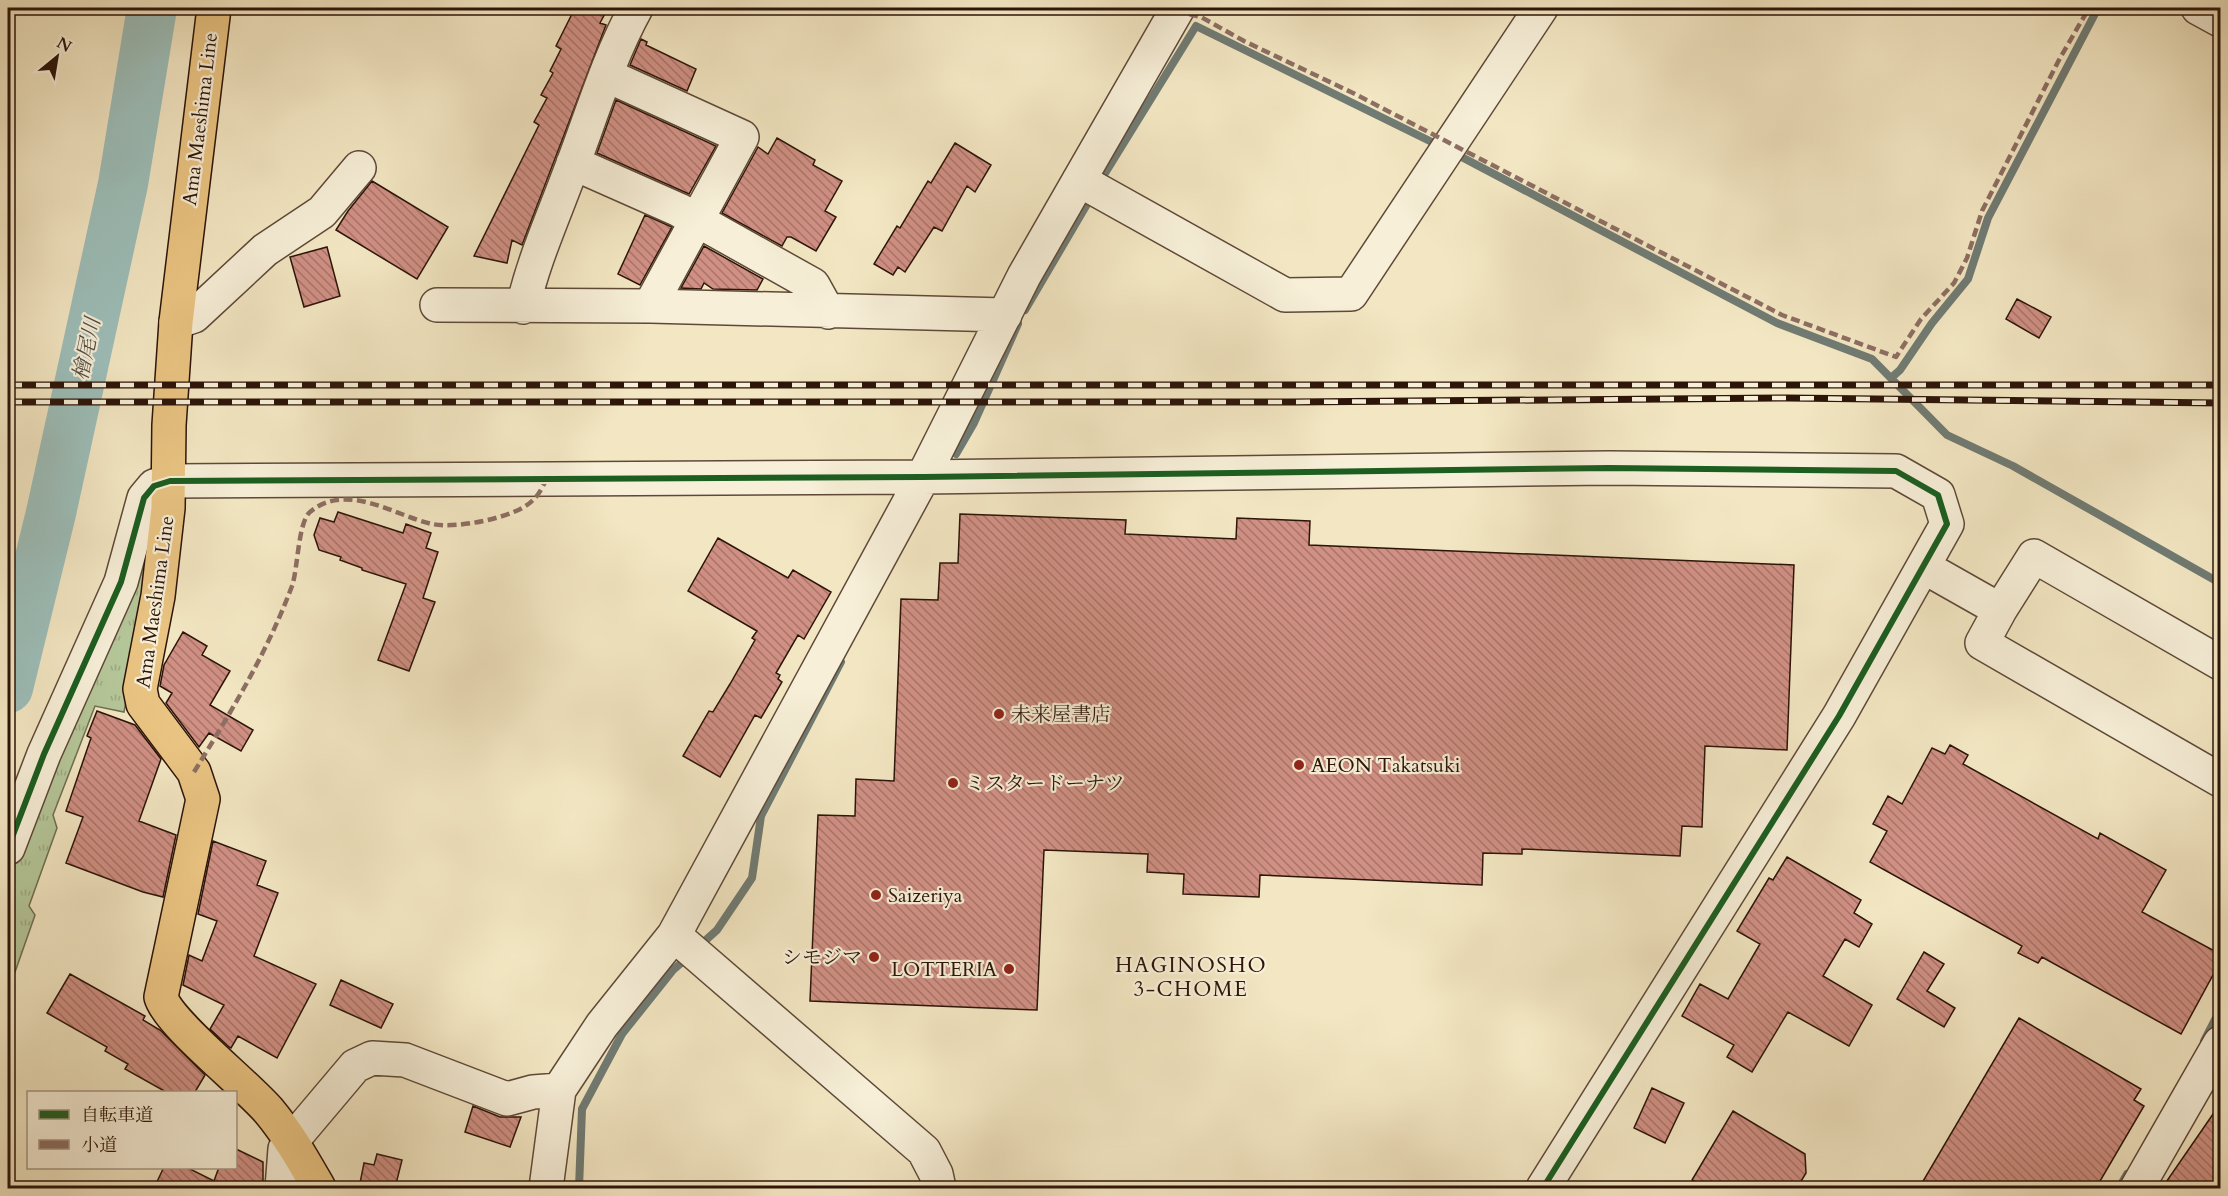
<svg xmlns="http://www.w3.org/2000/svg" width="2228" height="1196" viewBox="0 0 2228 1196" font-family="Cardo,'Noto Serif JP',serif">
	<defs>
		<pattern id="grass-tufts" width="24" height="20" patternUnits="userSpaceOnUse" patternTransform="scale(1.5)"><rect width="24" height="20" fill="#b5c799"/><path d="M3 7l-1-3M5 7V3M7 7l1-3M15 17l-1-3M17 17v-4M19 17l1-3" fill="none" stroke="#9caa82"/></pattern>
		<pattern id="building-back-hatch" width="6" height="6" patternUnits="userSpaceOnUse" patternTransform="scale(1.5)"><rect width="6" height="6" fill="#d09084"/><path d="M-1 5l2 2M0 0l6 6M5-1l2 2" fill="none" stroke="#a9746a"/></pattern>
	</defs>
	<rect width="100%" height="100%" fill="#f3e7c3"/>
	<filter id="stains"><feTurbulence type="fractalNoise" baseFrequency=".00333" numOctaves="4"/><feColorMatrix values="0 0 0 0 .2 0 0 0 0 .09 0 0 0 0 .02 0 0 0 .5 -.17"/></filter>
	<radialGradient id="worn" r=".72"><stop offset=".6" stop-color="#630" stop-opacity="0"/><stop offset="1" stop-color="#630" stop-opacity=".3"/></radialGradient>
	<path fill="url(#grass-tufts)" stroke="#706e51" stroke-width="1.5" d="M 154,516 L 144,606 L 124,712 L 95,706 L 53,815 L 57,828 L 29,906 L 35,915 L 8,992 L 8,867 Z"/>
	<g fill="none" stroke-linecap="round" stroke-linejoin="round">
		<path stroke="#707b73" stroke-width="8" d="M 1454,153 L 1777,323 L 1872,359 L 1947,435 L 2013,466 L 2220,583
			M 1099,183 L 1196,26 L 1442,147
			M 1025,310 L 1093,194
			M 1891,378 L 1900,370 L 1932,323 L 1968,279 L 1988,218 L 2098,8
			M 956,454 L 974,423 L 1018,324
			M 697,948 L 717,930 L 752,878 L 761,816 L 841,662
			M 2204,1041 L 2220,1010
			M 579,1188 L 582,1109 L 622,1034 L 673,970 L 688,957
			M 2119,1188 L 2127,1174"/>
		<path stroke="#9dbfba" stroke-width="50" d="M 8,688 L 51,513 L 123,184 L 152,8"/>
	</g>
	<path fill="url(#building-back-hatch)" stroke="#2c1409" stroke-width="1.5" d="M 575,8 L 608,8 L 600,23 L 606,25 L 522,245 L 512,240 L 507,263 L 474,256 L 539,125 L 534,122 L 547,98 L 541,95 L 553,73 L 550,71 L 561,49 L 556,46 Z
		M 641,39 L 647,42 L 646,45 L 696,69 L 687,91 L 630,65 Z
		M 616,100 L 716,146 L 689,194 L 597,153 Z
		M 777,138 L 815,160 L 813,165 L 842,181 L 825,211 L 836,217 L 816,251 L 791,237 L 787,237 L 782,246 L 722,213 L 758,147 L 768,154 Z
		M 955,143 L 991,165 L 975,192 L 967,186 L 942,231 L 934,227 L 905,272 L 898,267 L 893,275 L 874,264 L 897,226 L 900,228 L 928,181 L 931,183 Z
		M 372,181 L 448,227 L 417,279 L 336,230 L 348,211 Z
		M 645,215 L 672,227 L 640,285 L 618,274 Z
		M 704,246 L 763,279 L 757,290 L 713,289 L 704,283 L 701,289 L 681,288 Z
		M 327,247 L 340,296 L 304,307 L 290,257 Z
		M 2017,299 L 2051,317 L 2039,338 L 2006,319 Z
		M 338,512 L 403,533 L 406,524 L 431,533 L 426,548 L 438,552 L 423,598 L 435,602 L 409,671 L 378,660 L 406,584 L 362,570 L 362,568 L 340,560 L 341,557 L 319,550 L 314,535 L 320,518 L 334,522 Z
		M 960,514 L 1126,520 L 1125,534 L 1236,539 L 1237,518 L 1310,521 L 1309,545 L 1794,565 L 1787,750 L 1705,746 L 1702,827 L 1682,826 L 1680,856 L 1522,849 L 1522,854 L 1483,853 L 1482,885 L 1260,875 L 1259,897 L 1183,894 L 1184,874 L 1147,872 L 1148,854 L 1044,850 L 1037,1010 L 810,1001 L 818,815 L 855,816 L 856,779 L 894,781 L 901,599 L 938,600 L 940,563 L 958,563 Z
		M 718,538 L 788,578 L 793,570 L 831,592 L 804,639 L 798,635 L 776,673 L 780,675 L 778,679 L 782,682 L 761,718 L 755,715 L 720,777 L 683,756 L 709,711 L 713,712 L 730,684 L 755,640 L 752,638 L 757,631 L 688,591 Z
		M 183,632 L 207,646 L 202,655 L 230,671 L 210,705 L 253,730 L 241,751 L 209,733 L 199,747 L 166,703 L 172,693 L 160,686 L 164,665 Z
		M 97,711 L 135,725 L 161,759 L 139,821 L 176,835 L 163,897 L 143,892 L 66,863 L 83,817 L 66,811 L 91,738 L 87,736 Z
		M 1950,745 L 1968,755 L 1963,764 L 2098,839 L 2100,833 L 2166,870 L 2142,912 L 2220,954 L 2220,962 L 2181,1034 L 2042,957 L 2038,963 L 2018,953 L 2022,946 L 1870,862 L 1887,831 L 1873,824 L 1888,796 L 1902,804 L 1932,748 L 1945,754 Z
		M 213,841 L 266,861 L 257,885 L 278,893 L 254,956 L 316,984 L 277,1058 L 238,1036 L 231,1048 L 229,1047 L 210,1029 L 224,1005 L 183,985 L 189,955 L 202,961 L 217,921 L 198,914 Z
		M 1787,857 L 1861,900 L 1854,913 L 1872,924 L 1859,947 L 1845,939 L 1823,976 L 1872,1005 L 1849,1046 L 1788,1012 L 1752,1072 L 1727,1057 L 1734,1045 L 1682,1016 L 1700,984 L 1728,999 L 1760,944 L 1737,931 L 1769,878 L 1773,880 Z
		M 1924,952 L 1944,964 L 1927,991 L 1955,1008 L 1944,1027 L 1897,999 Z
		M 70,974 L 145,1016 L 143,1020 L 160,1030 L 205,1075 L 195,1092 L 166,1092 L 125,1069 L 128,1064 L 105,1051 L 107,1047 L 47,1013 Z
		M 341,980 L 393,1004 L 381,1028 L 330,1005 Z
		M 2019,1018 L 2141,1089 L 2134,1100 L 2144,1106 L 2096,1188 L 1919,1188 Z
		M 1652,1088 L 1684,1103 L 1665,1143 L 1634,1128 Z
		M 2220,1104 L 2220,1188 L 2162,1188 Z
		M 473,1106 L 500,1117 L 521,1117 L 510,1147 L 465,1132 Z
		M 1733,1111 L 1805,1154 L 1806,1173 L 1797,1188 L 1707,1188 L 1692,1180 Z
		M 236,1149 L 263,1162 L 263,1188 L 154,1188 L 164,1167 L 186,1167 L 214,1181 L 219,1167 L 236,1167 Z
		M 377,1154 L 402,1160 L 395,1188 L 359,1188 L 364,1163 L 374,1165 Z"/>
	<g fill="none" stroke-linecap="round" stroke-linejoin="round">
		<g stroke="#5e4938" stroke-width="36">
			<path id="minor" d="M 2198,8 L 2220,20
				M 606,75 L 742,137 L 650,306
				M 573,163 L 679,210 L 813,285 L 828,312
				M 1079,180 L 1285,295 L 1351,294 L 1541,8
				M 437,305 L 650,306 L 1005,315
				M 523,307 C 533,262 552,220 568,177 C 590,121 607,61 636,8
				M 176,322 L 194,316 L 265,250 L 322,212 L 359,168
				M 1924,567 L 2000,610 L 2034,556 L 2220,663
				M 2000,610 L 1982,643 L 2220,780
				M 8,848 L 44,754 L 121,582 L 144,498 L 154,486 L 170,481 L 923,477 L 1609,468 L 1896,471 L 1938,495 L 1947,524 L 1839,716 L 1543,1188
				M 674,935 L 924,1151 L 936,1174 L 939,1188
				M 282,1188 L 285,1149 L 355,1066 L 372,1058 L 405,1060 L 507,1099 L 533,1092 L 559,1090
				M 546,1188 L 559,1090 L 602,1025 L 674,935 L 923,477 L 1024,276 L 1178,8
				M 2137,1188 L 2220,1043"/>
		</g>
		<g stroke="#2c1409" stroke-width="36">
			<path id="major" d="M 214,8 L 176,322 L 169,425 L 168,508 L 158,596 L 140,689 L 143,704 L 194,772 L 203,799 L 161,997 C 168,1023 246,1084 269,1111 C 289,1135 304,1162 319,1188"/>
		</g>
		<use href="#minor" stroke="#f7efd8" stroke-width="33"/>
		<use href="#major" stroke="#eac482" stroke-width="33"/>
		<g stroke="#2c1409" stroke-width="7">
			<path id="rail" d="M 8,385 L 2220,385
				M 8,402 L 1294,402 L 1787,398 L 2220,403"/>
		</g>
		<use href="#rail" stroke="#f7efd8" stroke-width="4.5" stroke-dasharray="14" stroke-linecap="butt"/>
		<path stroke="#8d6e63" stroke-width="4.5" stroke-dasharray="9 4.5" stroke-linecap="butt" d="M 1176,11 L 1201,17 L 1244,41 L 1353,93 L 1782,315 L 1896,357 L 1921,319 L 1954,283 L 1967,258 L 1982,211 L 2060,58 L 2089,8
			M 194,772 C 231,712 267,653 292,586 C 298,569 298,522 310,512 C 347,481 395,516 432,524 C 455,529 515,518 532,501 C 539,495 543,486 547,478"/>
		<g stroke="#f7efd8" stroke-width="10">
			<path id="cycleway" d="M 8,848 L 44,754 L 121,582 L 144,498 L 154,486 L 170,481 L 923,477 L 1609,468 L 1896,471 L 1938,495 L 1947,524 L 1839,716 L 1543,1188"/>
		</g>
		<use href="#cycleway" stroke="#1b5e20" stroke-width="6"/>
	</g>
	<g fill="#8f2418" stroke="#f7efd8" stroke-width="2">
		<circle cx="999" cy="714" r="6"/>
		<circle cx="1299" cy="765" r="6"/>
		<circle cx="953" cy="783" r="6"/>
		<circle cx="876" cy="895" r="6"/>
		<circle cx="874" cy="957" r="6"/>
		<circle cx="1009" cy="969" r="6"/>
	</g>
	<g text-anchor="middle" dominant-baseline="central" stroke-width="4.5" stroke-linejoin="round" paint-order="stroke">
		<g font-size="20" fill="#2c1409" stroke="#f7efd8">
			<text transform="translate(200 119) rotate(-83)">Ama Maeshima Line</text>
			<text transform="translate(155 602) rotate(-82)">Ama Maeshima Line</text>
		</g>
		<g font-size="20" fill="#2c1409" stroke="#f7efd8" text-anchor="start">
			<text x="1011" y="714">未来屋書店</text>
			<text x="1311" y="765">AEON Takatsuki</text>
			<text x="965" y="783">ミスタードーナツ</text>
			<text x="888" y="895">Saizeriya</text>
			<text x="862" y="957" text-anchor="end">シモジマ</text>
			<text x="997" y="969" text-anchor="end">LOTTERIA</text>
		</g>
		<g font-size="21" font-style="italic" fill="#545047" stroke="#f7efd8">
			<text transform="translate(87 349) rotate(-78)">檜尾川</text>
		</g>
		<g font-size="21" letter-spacing="1.5" fill="#2c1409" stroke="#f7efd8">
			<text x="1191" y="965">HAGINOSHO<tspan x="1191" dy="24">3-CHOME</tspan></text>
		</g>
	</g>
	<rect width="2228" height="1196" fill="none" stroke="#f3e7c3" stroke-width="30"/>
	<rect x="9" y="9" width="2210" height="1178" fill="none" stroke="#2c1409" stroke-width="3"/>
	<rect x="15" y="15" width="2198" height="1166" fill="none" stroke="#2c1409" stroke-width="1.5"/>
	<rect x="27" y="1091" width="210" height="78" fill="#f7efd8" stroke="#a69785" stroke-width="1.5"/>
	<rect x="39" y="1110" width="30" height="9" fill="#1b5e20" stroke="#a69785" stroke-width="1.5"/>
	<text x="81" y="1121" font-size="18" fill="#2c1409">自転車道</text>
	<rect x="39" y="1140" width="30" height="9" fill="#8d6e63" stroke="#a69785" stroke-width="1.5"/>
	<text x="81" y="1151" font-size="18" fill="#2c1409">小道</text>
	<g transform="translate(57 57) rotate(30)" stroke="#f7efd8" stroke-width="4.5" paint-order="stroke">
	<path d="M0-4.5L10 22L0 15L-10 22Z" fill="#2c1409"/>
	<text y="-9" font-size="16" font-weight="bold" text-anchor="middle" fill="#2c1409">N</text>
	</g>
	<rect width="100%" height="100%" filter="url(#stains)"/>
	<rect width="100%" height="100%" fill="url(#worn)"/>
</svg>
